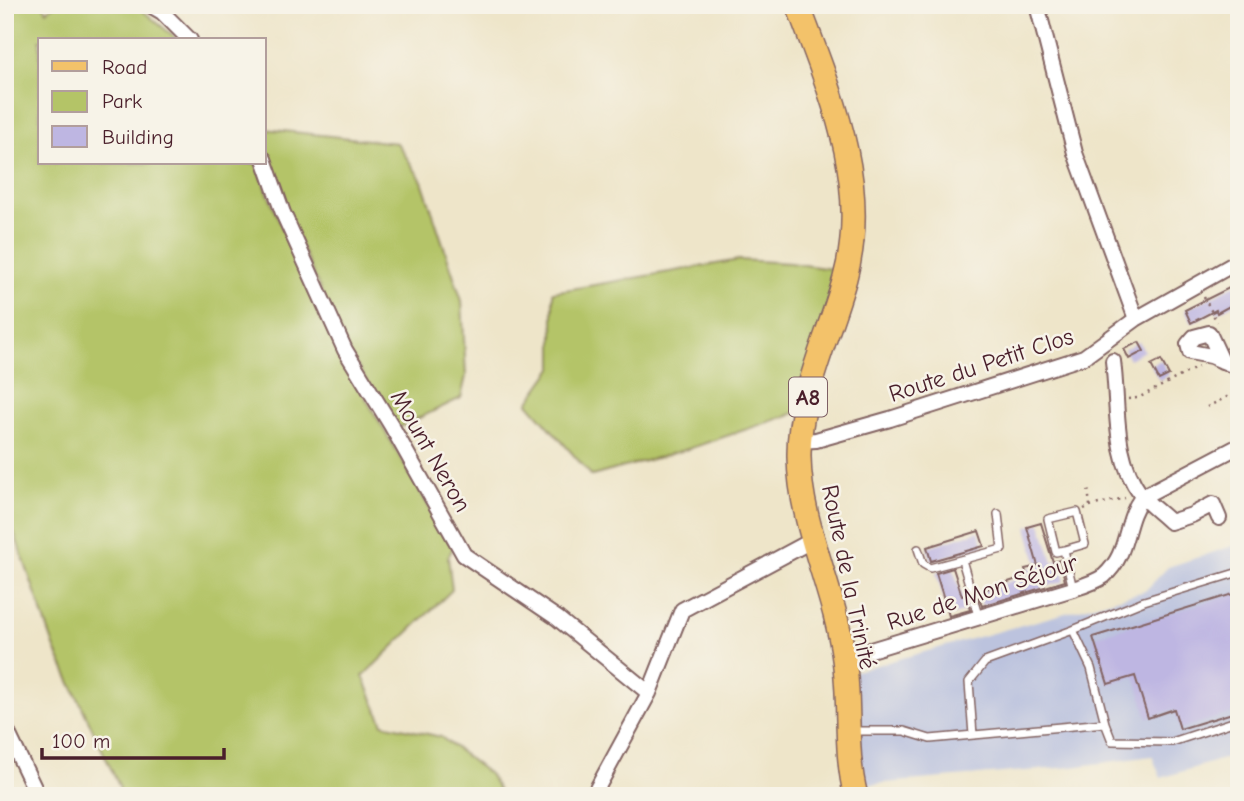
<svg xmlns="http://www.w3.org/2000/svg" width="1244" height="801" viewBox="0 0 1244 801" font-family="'Comic Neue',sans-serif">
	<rect width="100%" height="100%" fill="#f7f3e8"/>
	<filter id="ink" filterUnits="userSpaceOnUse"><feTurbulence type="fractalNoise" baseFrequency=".0143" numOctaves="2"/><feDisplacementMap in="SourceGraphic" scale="14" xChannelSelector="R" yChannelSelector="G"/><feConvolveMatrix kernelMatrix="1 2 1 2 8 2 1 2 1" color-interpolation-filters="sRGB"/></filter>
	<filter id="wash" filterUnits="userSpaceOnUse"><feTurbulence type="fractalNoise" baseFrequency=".00686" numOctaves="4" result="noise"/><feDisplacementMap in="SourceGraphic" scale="28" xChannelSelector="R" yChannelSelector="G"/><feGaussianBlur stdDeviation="1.57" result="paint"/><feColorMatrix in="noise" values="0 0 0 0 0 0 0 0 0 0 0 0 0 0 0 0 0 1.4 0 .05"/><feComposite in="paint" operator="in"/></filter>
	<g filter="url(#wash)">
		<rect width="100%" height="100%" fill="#eee5c9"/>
		<path fill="#bcc3de" d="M 1239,544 L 1239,754 L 1161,778 L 1152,756 L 1072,767 L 862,785 L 852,672 L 1145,591 L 1168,567 Z"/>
		<path fill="#b4c467" stroke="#7f7249" stroke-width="2" d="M 5,5 L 43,5 L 47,11 L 54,5 L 136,5 L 178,40 L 40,40 L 40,163 L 256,163 L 295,261 L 341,356 L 453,548 L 448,557 L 452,590 L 363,676 L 383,724 L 441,737 L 489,774 L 502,796 L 115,796 L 120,788 L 55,649 L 8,515 L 5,515 Z
			M 264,129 L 397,143 L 422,181 L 462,301 L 466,376 L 461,398 L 398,428 L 346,349 L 297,236 L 264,151 Z
			M 739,260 L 790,263 L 839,270 L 795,413 L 688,449 L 592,476 L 528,403 L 553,368 L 553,292 Z"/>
		<g id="blocks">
			<path fill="#beb6e2" d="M 1239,283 L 1239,301 L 1217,313 L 1216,310 L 1191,323 L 1185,310 Z
				M 1139,342 L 1144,351 L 1129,359 L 1124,349 Z
				M 1161,360 L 1169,375 L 1159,380 L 1151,365 Z
				M 1041,523 L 1053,562 L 1060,560 L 1065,581 L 982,606 L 977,592 L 1027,576 L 1025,569 L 1038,566 L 1027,527 Z
				M 979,531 L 984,546 L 931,561 L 927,547 Z
				M 953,568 L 962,596 L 966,595 L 970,610 L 949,616 L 936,573 Z
				M 1239,592 L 1239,711 L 1180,729 L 1174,709 L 1148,718 L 1135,676 L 1108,684 L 1093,637 Z"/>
		</g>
	</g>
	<g filter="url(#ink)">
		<use href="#blocks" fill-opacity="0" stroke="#836462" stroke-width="2"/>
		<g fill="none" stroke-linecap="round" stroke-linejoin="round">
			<g stroke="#836462" stroke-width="10">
				<path id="service" d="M 918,549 L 923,564 L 930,568 L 1002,549 L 998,514
					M 1064,550 L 1085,544 L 1077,512 L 1048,519 L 1056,552 L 1064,550 L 1073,589
					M 962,560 L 979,619
					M 1073,630 L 1091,668 L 1105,723
					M 852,731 L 904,731 L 930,739 L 1105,723 L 1112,741 L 1172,742 L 1239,720
					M 973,735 L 969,682 L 985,662 L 1073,630 L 1144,601 L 1239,572"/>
			</g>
			<g stroke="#836462" stroke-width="18">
				<path id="minor" d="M 150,5 L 162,12 L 190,40
					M 1037,5 L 1075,153 L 1136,319
					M 264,159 L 283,213 L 345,350 L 391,425 L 464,555 L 557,618 L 649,693
					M 1113,361 C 1119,408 1112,455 1141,495 C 1149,505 1161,513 1170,522 L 1192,515 L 1213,504 L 1219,518
					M 1222,361 L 1209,333 L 1194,337 L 1188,344 L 1190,352 L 1211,356 L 1237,367 L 1239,371
					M 799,441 L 816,440 L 890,419 L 1084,357 L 1136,319 L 1239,261
					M 844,658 L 1073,589 C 1083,586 1096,582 1104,576 C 1130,553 1123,523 1142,497 L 1239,446
					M 5,727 L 38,796
					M 593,796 L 649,693 L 682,610 L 811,541"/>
			</g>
			<g stroke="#836462" stroke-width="26">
				<path id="primary" d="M 798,5 C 830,91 871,184 845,278 C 829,336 798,396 799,457 C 800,527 835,590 844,659 C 851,704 844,751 856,796"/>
			</g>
			<path stroke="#836462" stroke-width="2.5" stroke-dasharray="2 5" stroke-linecap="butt" d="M 1204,297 L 1217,322
				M 1128,399 L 1138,398 L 1198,367
				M 1207,407 L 1239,391
				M 1090,506 L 1125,498
				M 1084,509 L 1090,506 L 1088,488
				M 1172,793 L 1173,796"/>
			<use href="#service" stroke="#fff" stroke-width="7"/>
			<use href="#minor" stroke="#fff" stroke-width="14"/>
			<use href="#primary" stroke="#f3c26a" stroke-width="23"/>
		</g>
	</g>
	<g text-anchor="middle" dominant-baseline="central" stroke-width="5" stroke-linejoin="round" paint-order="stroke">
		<rect fill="#f7f3e8" stroke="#7e5f64" stroke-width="2" x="789" y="377.5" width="38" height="39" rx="5"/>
		<g font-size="23" font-weight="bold" fill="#4a1f2b">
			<text x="808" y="397">A8</text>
		</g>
		<g font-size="24" fill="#4a1f2b" stroke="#f7f3e8">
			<text transform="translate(981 365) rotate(-18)">Route du Petit Clos</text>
			<text transform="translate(431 451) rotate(60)">Mount Neron</text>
			<text transform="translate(849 577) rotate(78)">Route de la Trinité</text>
			<text transform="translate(982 592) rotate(-18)">Rue de Mon Séjour</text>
		</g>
	</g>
	<rect width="1244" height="801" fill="none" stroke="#f7f3e8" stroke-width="28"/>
	<rect x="38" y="38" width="228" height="126" fill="#f7f3e8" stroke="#b29e9c" stroke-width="2"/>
	<rect x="52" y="61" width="35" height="10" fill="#f3c26a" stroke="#b29e9c" stroke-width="2"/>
	<text x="102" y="74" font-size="21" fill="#4a1f2b">Road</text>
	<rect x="52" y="91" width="35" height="21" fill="#b4c467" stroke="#b29e9c" stroke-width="2"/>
	<text x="102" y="108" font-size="21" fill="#4a1f2b">Park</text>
	<rect x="52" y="126" width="35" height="21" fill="#beb6e2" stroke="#b29e9c" stroke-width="2"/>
	<text x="102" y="144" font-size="21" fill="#4a1f2b">Building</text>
	<path d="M42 748v10h182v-10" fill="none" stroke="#4a1f2b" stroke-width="3.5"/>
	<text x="52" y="748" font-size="21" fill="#4a1f2b" stroke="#f7f3e8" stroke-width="5" paint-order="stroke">100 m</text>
</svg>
